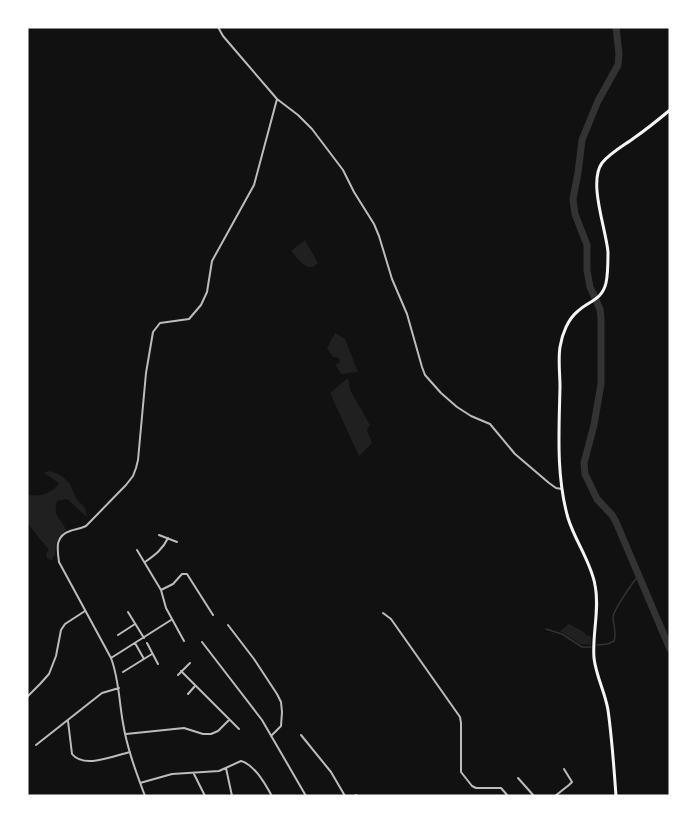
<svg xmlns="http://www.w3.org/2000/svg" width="697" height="823" viewBox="0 0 697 823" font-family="'Roboto Condensed',sans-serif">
	<rect width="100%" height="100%" fill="#111"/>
	<path fill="#202020" d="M 305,240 L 318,263 L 313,267 C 303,268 297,258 291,251 Z
		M 335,333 L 345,339 L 358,372 L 341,374 L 335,364 L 340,363 L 339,358 L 333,357 L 327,348 Z
		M 348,378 L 350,390 L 370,425 L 367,430 L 372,443 L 359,456 L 330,393 Z
		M 50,471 L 62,476 L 70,484 L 76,498 L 85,508 L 87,517 L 67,499 L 57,501 C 52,518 61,517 66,530 C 55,540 56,543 55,557 L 53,556 L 53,559 L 50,560 L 47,558 L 46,553 L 49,550 L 27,523 L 27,494 C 37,498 53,494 59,483 L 44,473 Z
		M 569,624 L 584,632 L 586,635 L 591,636 L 591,645 L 580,644 L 560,631 Z"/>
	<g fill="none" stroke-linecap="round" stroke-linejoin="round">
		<path stroke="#333" stroke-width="1.5" d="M 546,629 L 562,634 L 582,647 L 591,647
			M 597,645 L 608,644 L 614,641 C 617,631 613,626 613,617 C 614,609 633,582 639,575"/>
		<path stroke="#333" stroke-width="7" d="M 616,27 L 619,54 L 618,65 L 598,101 L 582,140 L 578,173 L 573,199 L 575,214 L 587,245 L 587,270 L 590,287 L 600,309 L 601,318 L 601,384 L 594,425 L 584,463 L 585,474 L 597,499 L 612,515 L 616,522 L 670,649"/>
		<path stroke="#bcbcbc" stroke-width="2" d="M 218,27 L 223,36 L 277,99 L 298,115 L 312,129 L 343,170 L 354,192 L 374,224 L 379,236 L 392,279 L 407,314 L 422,367 L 425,375 L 441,393 L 457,407 L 471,416 L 490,424 L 515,454 L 549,483 L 556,488 L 562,489
			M 159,535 L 177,542
			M 137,550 L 161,590
			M 145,562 C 155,555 163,549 168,538
			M 128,612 L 144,638
			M 383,613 L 391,619 L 460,717 L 461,723 L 461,772 L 472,786 L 476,788 L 501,788 L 508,796
			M 228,625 L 254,659 L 277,694 L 281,702 L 282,712 L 281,726 L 271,736
			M 118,635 L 135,624
			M 184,641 L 166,608 L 161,590 L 173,584 L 182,574 L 187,574 L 213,615
			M 202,642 L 262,720 L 306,796
			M 135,643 L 144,659
			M 147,643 L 158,664
			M 111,658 L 171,620
			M 181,671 L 239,729
			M 123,672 L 152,654
			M 178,675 L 190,663
			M 188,694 L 195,686
			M 27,697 L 40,684 L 49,674 L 56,656 L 61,630 L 65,624 L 85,611
			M 68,721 L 72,754 C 84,769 113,756 130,752
			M 126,734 L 184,728 L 203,734 L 211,734 L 218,731 L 229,720
			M 301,735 L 331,772 L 345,796
			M 36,745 L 102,693 L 119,688
			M 226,768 L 232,796
			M 194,774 L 205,796
			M 518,778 L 534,796
			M 140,783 L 172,774 L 219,771 L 241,761 C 255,765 265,784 272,796
			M 145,796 C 136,772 127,748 123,723 C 119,701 119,679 111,658 L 59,562 C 57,548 55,536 70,531 C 76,529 80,529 86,526 L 126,485 L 133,476 L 136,468 L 138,460 L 146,373 L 153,332 L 160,323 L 189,319 L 201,305 L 207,292 L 212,261 L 254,185 L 277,99
			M 355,796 L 356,795
			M 555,796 L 569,785 L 572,782 L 564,769"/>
		<path stroke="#f5f5f5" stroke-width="3" d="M 616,796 C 614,768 612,738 608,710 C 605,692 596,676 594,658 C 592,634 600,609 595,585 C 591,562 575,541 568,518 C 556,476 559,431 560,387 C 560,374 558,360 560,347 C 562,334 568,319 578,311 C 589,301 602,300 606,283 C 608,274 608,262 608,252 C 606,229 588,182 602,163 C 610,153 623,146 634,138 C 647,129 658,120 670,110"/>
	</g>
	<rect width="697" height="823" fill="none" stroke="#ffffff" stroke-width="57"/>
</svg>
